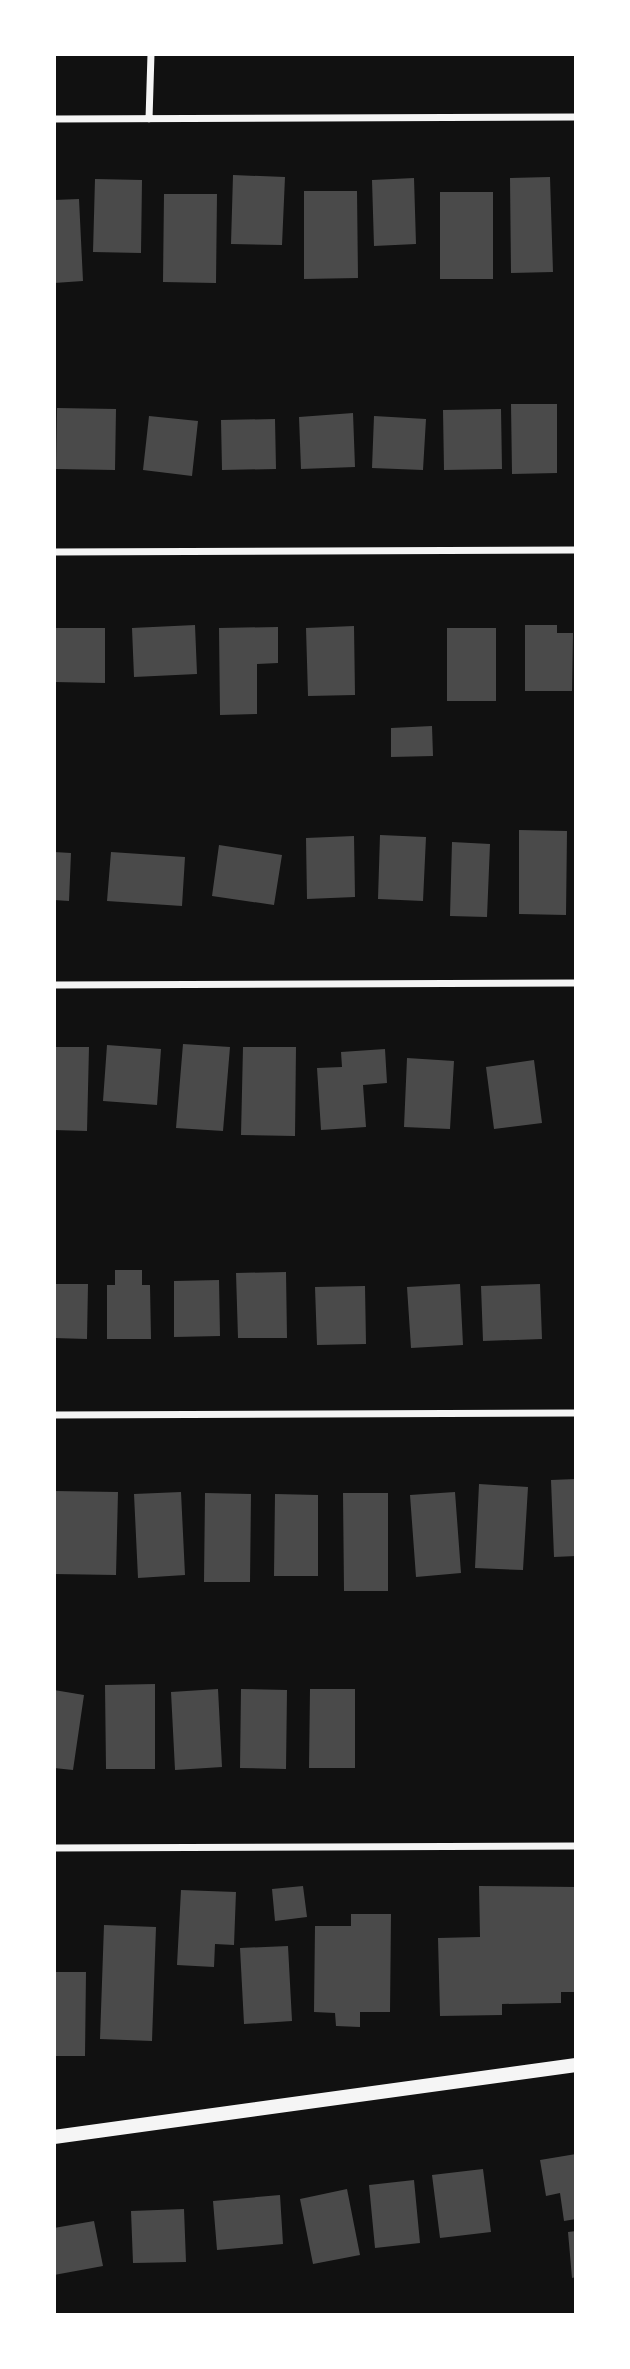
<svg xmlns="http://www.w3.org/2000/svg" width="630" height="2369" viewBox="0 0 630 2369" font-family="'Golos Text',sans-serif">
	<rect width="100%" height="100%" fill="#111"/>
	<path fill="#4a4a4a" d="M 233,175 L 285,177 L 282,245 L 231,244 Z
		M 550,177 L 553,272 L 511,273 L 510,178 Z
		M 414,178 L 416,244 L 374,246 L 372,180 Z
		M 95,179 L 142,180 L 141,253 L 93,252 Z
		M 304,191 L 357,191 L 358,278 L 304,279 Z
		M 440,192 L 493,192 L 493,279 L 440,279 Z
		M 164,194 L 217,194 L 216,283 L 163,282 Z
		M 79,199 L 83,281 L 54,283 L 54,200 Z
		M 511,404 L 557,404 L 557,473 L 512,474 Z
		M 57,408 L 116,409 L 115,470 L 56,469 Z
		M 501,409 L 502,469 L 444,470 L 443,410 Z
		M 353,413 L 355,467 L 301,469 L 299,417 Z
		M 149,416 L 198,421 L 192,476 L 143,470 Z
		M 374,416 L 426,419 L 423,470 L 372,468 Z
		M 275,419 L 276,469 L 222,470 L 221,420 Z
		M 195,625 L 197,674 L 134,677 L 132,628 Z
		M 525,625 L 557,625 L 557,633 L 573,633 L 572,691 L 525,691 Z
		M 354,626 L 355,695 L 308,696 L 306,628 Z
		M 278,627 L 278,663 L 257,664 L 257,714 L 220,715 L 219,628 Z
		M 54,628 L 105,628 L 105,683 L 54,682 Z
		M 447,628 L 496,628 L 496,701 L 447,701 Z
		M 432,726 L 433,756 L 391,757 L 391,728 Z
		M 519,830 L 567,831 L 566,915 L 519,914 Z
		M 380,835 L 426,837 L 423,901 L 378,899 Z
		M 354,836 L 355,897 L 307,899 L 306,838 Z
		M 452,842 L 490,844 L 487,917 L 450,916 Z
		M 219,845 L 282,855 L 274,905 L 212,896 Z
		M 54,852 L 71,853 L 69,901 L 54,900 Z
		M 111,852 L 185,857 L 182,906 L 107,901 Z
		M 183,1044 L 230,1047 L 223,1131 L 176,1128 Z
		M 107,1045 L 161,1049 L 157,1105 L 103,1101 Z
		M 54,1047 L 89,1047 L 87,1131 L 54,1130 Z
		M 243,1047 L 296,1047 L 295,1136 L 241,1135 Z
		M 385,1049 L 387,1083 L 363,1085 L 366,1127 L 321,1130 L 317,1068 L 342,1067 L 341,1052 Z
		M 407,1058 L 454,1061 L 450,1129 L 404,1127 Z
		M 534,1060 L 542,1123 L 494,1129 L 486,1067 Z
		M 115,1270 L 142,1270 L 142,1285 L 150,1285 L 151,1339 L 107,1339 L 107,1285 L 115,1285 Z
		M 286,1272 L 287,1338 L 238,1338 L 236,1273 Z
		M 219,1280 L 220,1336 L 174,1337 L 174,1281 Z
		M 54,1284 L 88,1284 L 87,1339 L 54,1338 Z
		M 460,1284 L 463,1345 L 411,1348 L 407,1287 Z
		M 540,1284 L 542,1339 L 483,1341 L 481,1286 Z
		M 365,1286 L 366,1344 L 317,1345 L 315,1287 Z
		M 576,1479 L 576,1556 L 554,1557 L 551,1480 Z
		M 479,1484 L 528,1487 L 523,1570 L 475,1568 Z
		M 54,1491 L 118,1492 L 116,1575 L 54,1574 Z
		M 181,1492 L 185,1575 L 138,1578 L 134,1494 Z
		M 455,1492 L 461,1573 L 416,1577 L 410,1495 Z
		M 205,1493 L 251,1494 L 250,1582 L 204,1582 Z
		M 343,1493 L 388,1493 L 388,1591 L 344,1591 Z
		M 275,1494 L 318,1495 L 318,1576 L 274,1576 Z
		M 155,1684 L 155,1769 L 106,1769 L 105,1685 Z
		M 218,1689 L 222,1767 L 175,1770 L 171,1692 Z
		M 241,1689 L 287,1690 L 286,1769 L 240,1768 Z
		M 310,1689 L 355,1689 L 355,1768 L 309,1768 Z
		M 54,1690 L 84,1695 L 73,1770 L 54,1768 Z
		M 303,1886 L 307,1917 L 275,1921 L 272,1889 Z
		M 479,1886 L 576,1887 L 576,1992 L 561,1992 L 561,2003 L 502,2004 L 502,2015 L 440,2016 L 438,1938 L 480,1937 Z
		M 181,1890 L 236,1892 L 234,1945 L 215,1944 L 214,1967 L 177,1965 Z
		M 351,1914 L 391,1914 L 390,2012 L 360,2012 L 360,2027 L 336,2026 L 335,2013 L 314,2012 L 315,1926 L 351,1926 Z
		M 104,1925 L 156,1927 L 152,2041 L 100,2039 Z
		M 288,1946 L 292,2021 L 244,2024 L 240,1948 Z
		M 54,1972 L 86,1972 L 85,2056 L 54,2056 Z
		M 576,2154 L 576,2219 L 564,2221 L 560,2193 L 546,2196 L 540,2160 Z
		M 483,2169 L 491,2232 L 440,2238 L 432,2175 Z
		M 414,2180 L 420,2243 L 375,2248 L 369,2185 Z
		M 347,2189 L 360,2255 L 313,2264 L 300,2199 Z
		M 280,2195 L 283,2244 L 217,2250 L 213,2201 Z
		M 184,2209 L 186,2262 L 133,2263 L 131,2211 Z
		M 94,2221 L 103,2266 L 54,2275 L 54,2228 Z
		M 576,2231 L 576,2277 L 572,2278 L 568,2232 Z"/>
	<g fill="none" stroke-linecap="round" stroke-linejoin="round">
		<path stroke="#f5f5f5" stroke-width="7" d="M 54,119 L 576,117
			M 149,119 L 151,54
			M 54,552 L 576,550
			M 54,985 L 576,983
			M 54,1415 L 576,1413
			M 54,1848 L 576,1846"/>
		<path stroke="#f5f5f5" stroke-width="14" d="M 54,2137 L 576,2065"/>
	</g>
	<rect width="630" height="2369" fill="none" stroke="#ffffff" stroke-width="112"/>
</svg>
